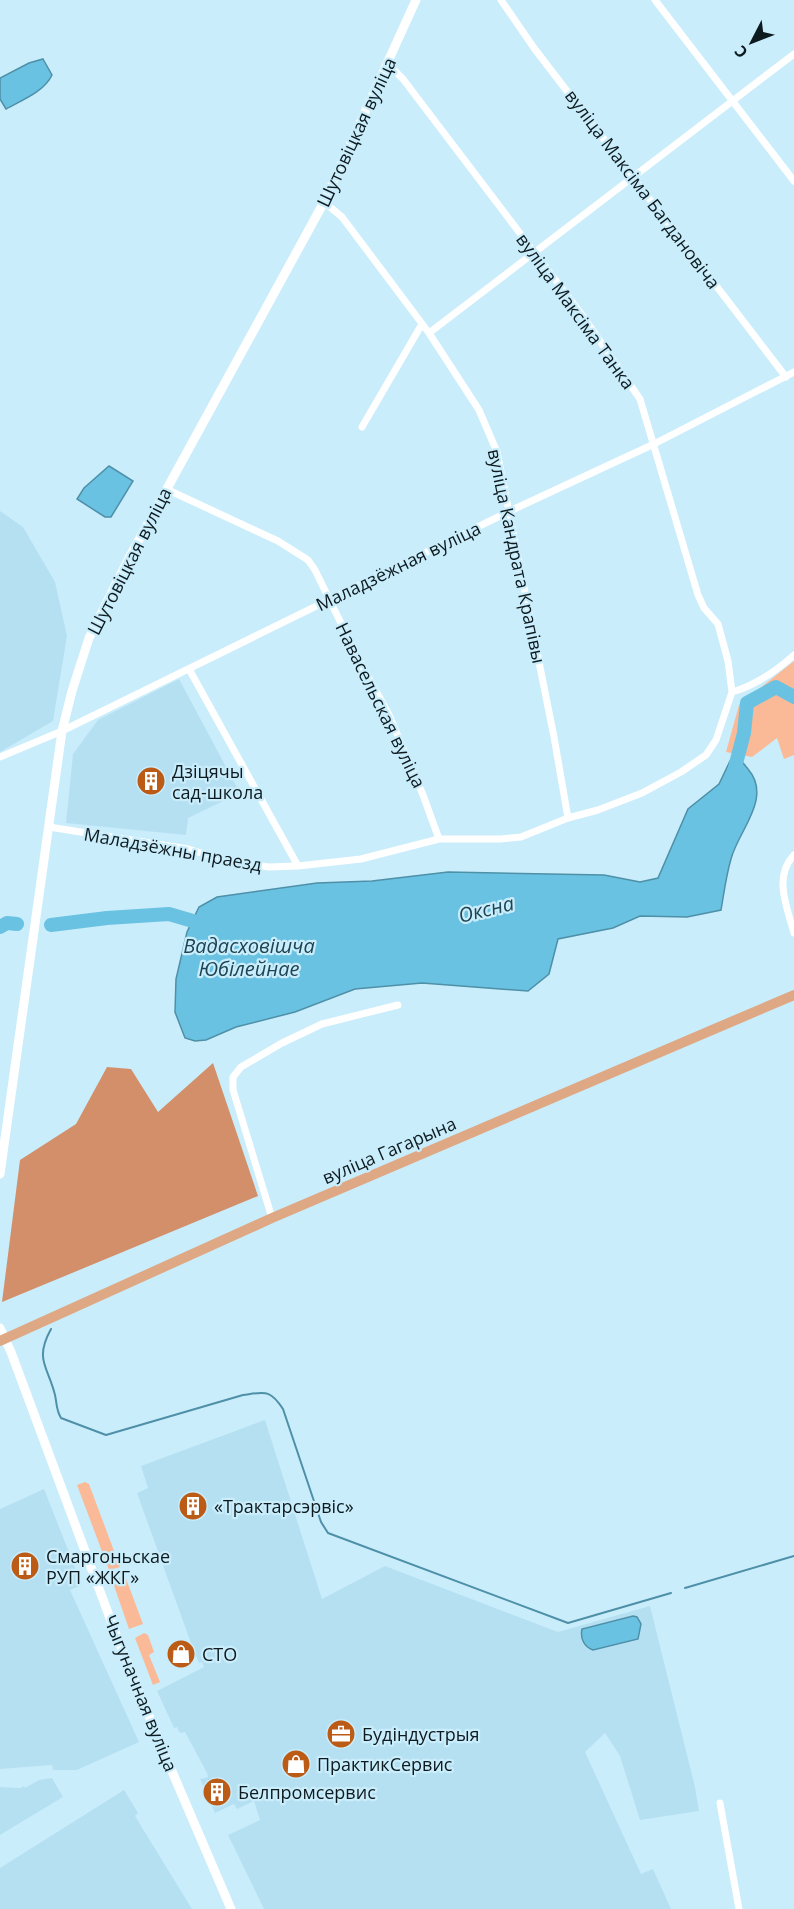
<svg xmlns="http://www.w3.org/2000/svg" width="794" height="1909" viewBox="0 0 794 1909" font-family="'Open Sans',sans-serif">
	<rect width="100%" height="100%" fill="#caedfb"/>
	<path fill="#b5e0f2" d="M 0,511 L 23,527 L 55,582 L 67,636 L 53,721 L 0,752 Z
		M 179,679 L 240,793 L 188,818 L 186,835 L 66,823 L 73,754 L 98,720 Z
		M 265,1420 L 322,1599 L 385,1566 L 558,1632 L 650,1606 L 695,1787 L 699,1811 L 640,1820 L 620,1756 L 605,1733 L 585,1752 L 641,1874 L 653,1869 L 671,1909 L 264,1909 L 228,1835 L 260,1820 L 254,1801 L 237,1809 L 234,1804 L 215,1813 L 200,1779 L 208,1777 L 207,1773 L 185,1732 L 180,1733 L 177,1727 L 174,1728 L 157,1691 L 204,1667 L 202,1662 L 199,1663 L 192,1646 L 137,1493 L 148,1488 L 141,1466 Z
		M 44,1489 L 82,1585 L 70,1590 L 139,1742 L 77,1770 L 53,1770 L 52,1765 L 0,1769 L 0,1509 Z
		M 52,1778 L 63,1797 L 0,1835 L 0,1787 L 21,1788 L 24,1786 L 25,1788 L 39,1780 Z
		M 124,1790 L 138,1813 L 135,1816 L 192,1909 L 0,1909 L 0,1868 Z"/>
	<path fill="#faba98" d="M 794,661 L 794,755 L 784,759 L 777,738 L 752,757 L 726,752 L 739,705 Z
		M 85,1482 L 89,1484 L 120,1567 L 109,1570 L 77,1485 Z
		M 125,1576 L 143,1624 L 129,1629 L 112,1580 Z
		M 144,1633 L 148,1635 L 154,1652 L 149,1655 L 160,1682 L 153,1685 L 135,1638 Z"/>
	<path fill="#d28f6a" d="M 213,1063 L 258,1196 L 2,1302 L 20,1160 L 76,1124 L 107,1067 L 131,1069 L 158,1112 Z"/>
	<path fill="#6ac2e2" stroke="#4e90a8" stroke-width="1.5" d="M 43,59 L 52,75 C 44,92 22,100 6,109 L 0,99 L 0,78 L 29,63 Z
		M 109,466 L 133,481 L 111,517 L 105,517 L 77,499 L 84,488 Z
		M 735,757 C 741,759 744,764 748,769 C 773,798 738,831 731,859 C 726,876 724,893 721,910 L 687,917 L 640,916 L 613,928 L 558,939 L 549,974 L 528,991 L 422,983 L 355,989 L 295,1012 L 236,1027 L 206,1040 L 195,1041 L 185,1038 L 175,1012 L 176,979 L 187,932 L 199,907 L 217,897 L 317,883 L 372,881 L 448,872 L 604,875 L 640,882 L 658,878 L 688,809 L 719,784 L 730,761 Z
		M 633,1616 L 637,1617 L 641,1624 L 638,1639 L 593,1650 C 584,1647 580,1638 582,1629 Z"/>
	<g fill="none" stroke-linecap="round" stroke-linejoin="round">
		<path stroke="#4e90a8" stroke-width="2" d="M 51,1329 C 34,1360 48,1366 55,1395 C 57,1404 56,1410 61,1418 L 106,1435 L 243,1395 C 265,1392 270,1389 283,1409 L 321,1522 L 328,1533 L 568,1623 L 671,1593
			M 685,1588 L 794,1556"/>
		<path stroke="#6ac2e2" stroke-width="14" d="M 733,775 L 744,733 L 747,703 L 776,687 L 794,697
			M 51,925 L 107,918 L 169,914 L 210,926
			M 0,927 L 7,923 L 17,924"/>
		<path stroke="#fff" stroke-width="7" d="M 501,0 L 534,48 L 786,377
			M 655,0 L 794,181
			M 324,202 L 342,217 L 429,333 L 479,410 L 497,452 L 554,737 L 568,818
			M 429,333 L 794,54
			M 362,427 L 422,324
			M 166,489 L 278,541 L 308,560 L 315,570 L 358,658 L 389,715 L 423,795 L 439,839
			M 189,669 L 298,866 L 361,859 L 439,839 L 501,839 L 521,837 L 568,818 L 598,810 L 642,793 L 681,772 L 706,755 L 716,740 L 732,692 L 728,661 L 718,624 L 704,608 L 698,595 L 640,399 L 582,315 L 403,79 L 388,64
			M 732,692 C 756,685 775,672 794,655
			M 0,757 L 62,731 L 510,511 L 654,444 L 794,372
			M 49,827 L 188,849 L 231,862 L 269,867 L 298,866
			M 794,855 C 773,877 787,907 794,933
			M 272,1218 L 233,1090 L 233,1077 L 241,1067 L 282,1043 L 322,1024 L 398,1005
			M 720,1803 L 739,1909"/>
		<path stroke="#fff" stroke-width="9" d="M 0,1174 L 62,731 L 72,691 L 89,638 L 129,558 L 324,202 L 416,0
			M 0,1328 L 11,1352 L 117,1637 L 162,1748 L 231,1909"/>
		<path stroke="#dfa885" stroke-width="10" d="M 0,1341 L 272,1218 L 794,995"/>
	</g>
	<defs>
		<g id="building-disc" transform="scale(1.5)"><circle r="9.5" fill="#bb5b16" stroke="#caedfb"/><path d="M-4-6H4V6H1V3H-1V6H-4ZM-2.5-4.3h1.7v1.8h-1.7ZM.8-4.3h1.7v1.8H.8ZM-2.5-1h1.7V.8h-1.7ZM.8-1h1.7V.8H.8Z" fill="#fff"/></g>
		<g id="shop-disc" transform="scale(1.5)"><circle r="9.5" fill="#bb5b16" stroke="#caedfb"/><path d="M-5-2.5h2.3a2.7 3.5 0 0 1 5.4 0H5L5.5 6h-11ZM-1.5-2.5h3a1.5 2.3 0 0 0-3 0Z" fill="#fff"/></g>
		<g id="office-disc" transform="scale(1.5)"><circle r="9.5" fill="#bb5b16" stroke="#caedfb"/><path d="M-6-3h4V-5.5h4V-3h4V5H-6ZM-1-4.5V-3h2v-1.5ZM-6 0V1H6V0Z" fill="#fff"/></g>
	</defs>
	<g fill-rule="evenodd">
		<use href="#building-disc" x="151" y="781"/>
		<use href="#building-disc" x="193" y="1506"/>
		<use href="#building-disc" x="25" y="1566"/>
		<use href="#shop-disc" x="181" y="1654"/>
		<use href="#office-disc" x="341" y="1734"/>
		<use href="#shop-disc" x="296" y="1764"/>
		<use href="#building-disc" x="217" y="1792"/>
	</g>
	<g text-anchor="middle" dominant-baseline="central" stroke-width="4.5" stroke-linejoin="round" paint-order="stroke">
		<g font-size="18" fill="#0d1a1f" stroke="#caedfb">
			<text transform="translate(356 132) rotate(-65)">Шутовіцкая вуліца</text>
			<text transform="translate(643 189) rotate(53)">вуліца Максіма Багдановіча</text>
			<text transform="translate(576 311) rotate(54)">вуліца Максіма Танка</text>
			<text transform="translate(517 556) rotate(78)">вуліца Кандрата Крапівы</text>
			<text transform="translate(129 561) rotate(-63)">Шутовіцкая вуліца</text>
			<text transform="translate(398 566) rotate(-26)">Маладзёжная вуліца</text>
			<text transform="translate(381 705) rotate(64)">Навасельская вуліца</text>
			<text transform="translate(173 849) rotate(10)">Маладзёжны праезд</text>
			<text transform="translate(389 1150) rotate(-23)">вуліца Гагарына</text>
			<text transform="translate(141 1693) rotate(68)">Чыгуначная вуліца</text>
		</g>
		<g font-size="18" fill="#0d1a1f" stroke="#caedfb" text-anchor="start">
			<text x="172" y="771">Дзіцячы<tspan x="172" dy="21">сад-школа</tspan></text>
			<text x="214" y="1506">«Трактарсэрвіс»</text>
			<text x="46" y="1556">Смаргоньскае<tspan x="46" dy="21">РУП «ЖКГ»</tspan></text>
			<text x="202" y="1654">СТО</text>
			<text x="362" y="1734">Будіндустрыя</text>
			<text x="317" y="1764">ПрактикСервис</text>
			<text x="238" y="1792">Белпромсервис</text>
		</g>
		<g font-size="20" font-style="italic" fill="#1d4453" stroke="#caedfb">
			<text transform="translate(486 909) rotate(-14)">Оксна</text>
			<text x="249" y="945">Вадасховішча<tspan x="249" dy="23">Юбілейнае</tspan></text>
		</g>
	</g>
	<g transform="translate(752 42) rotate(228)" stroke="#caedfb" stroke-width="4.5" paint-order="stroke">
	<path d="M0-4.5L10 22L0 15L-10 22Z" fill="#0d1a1f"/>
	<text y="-9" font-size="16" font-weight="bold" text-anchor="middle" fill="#0d1a1f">С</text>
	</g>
</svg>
